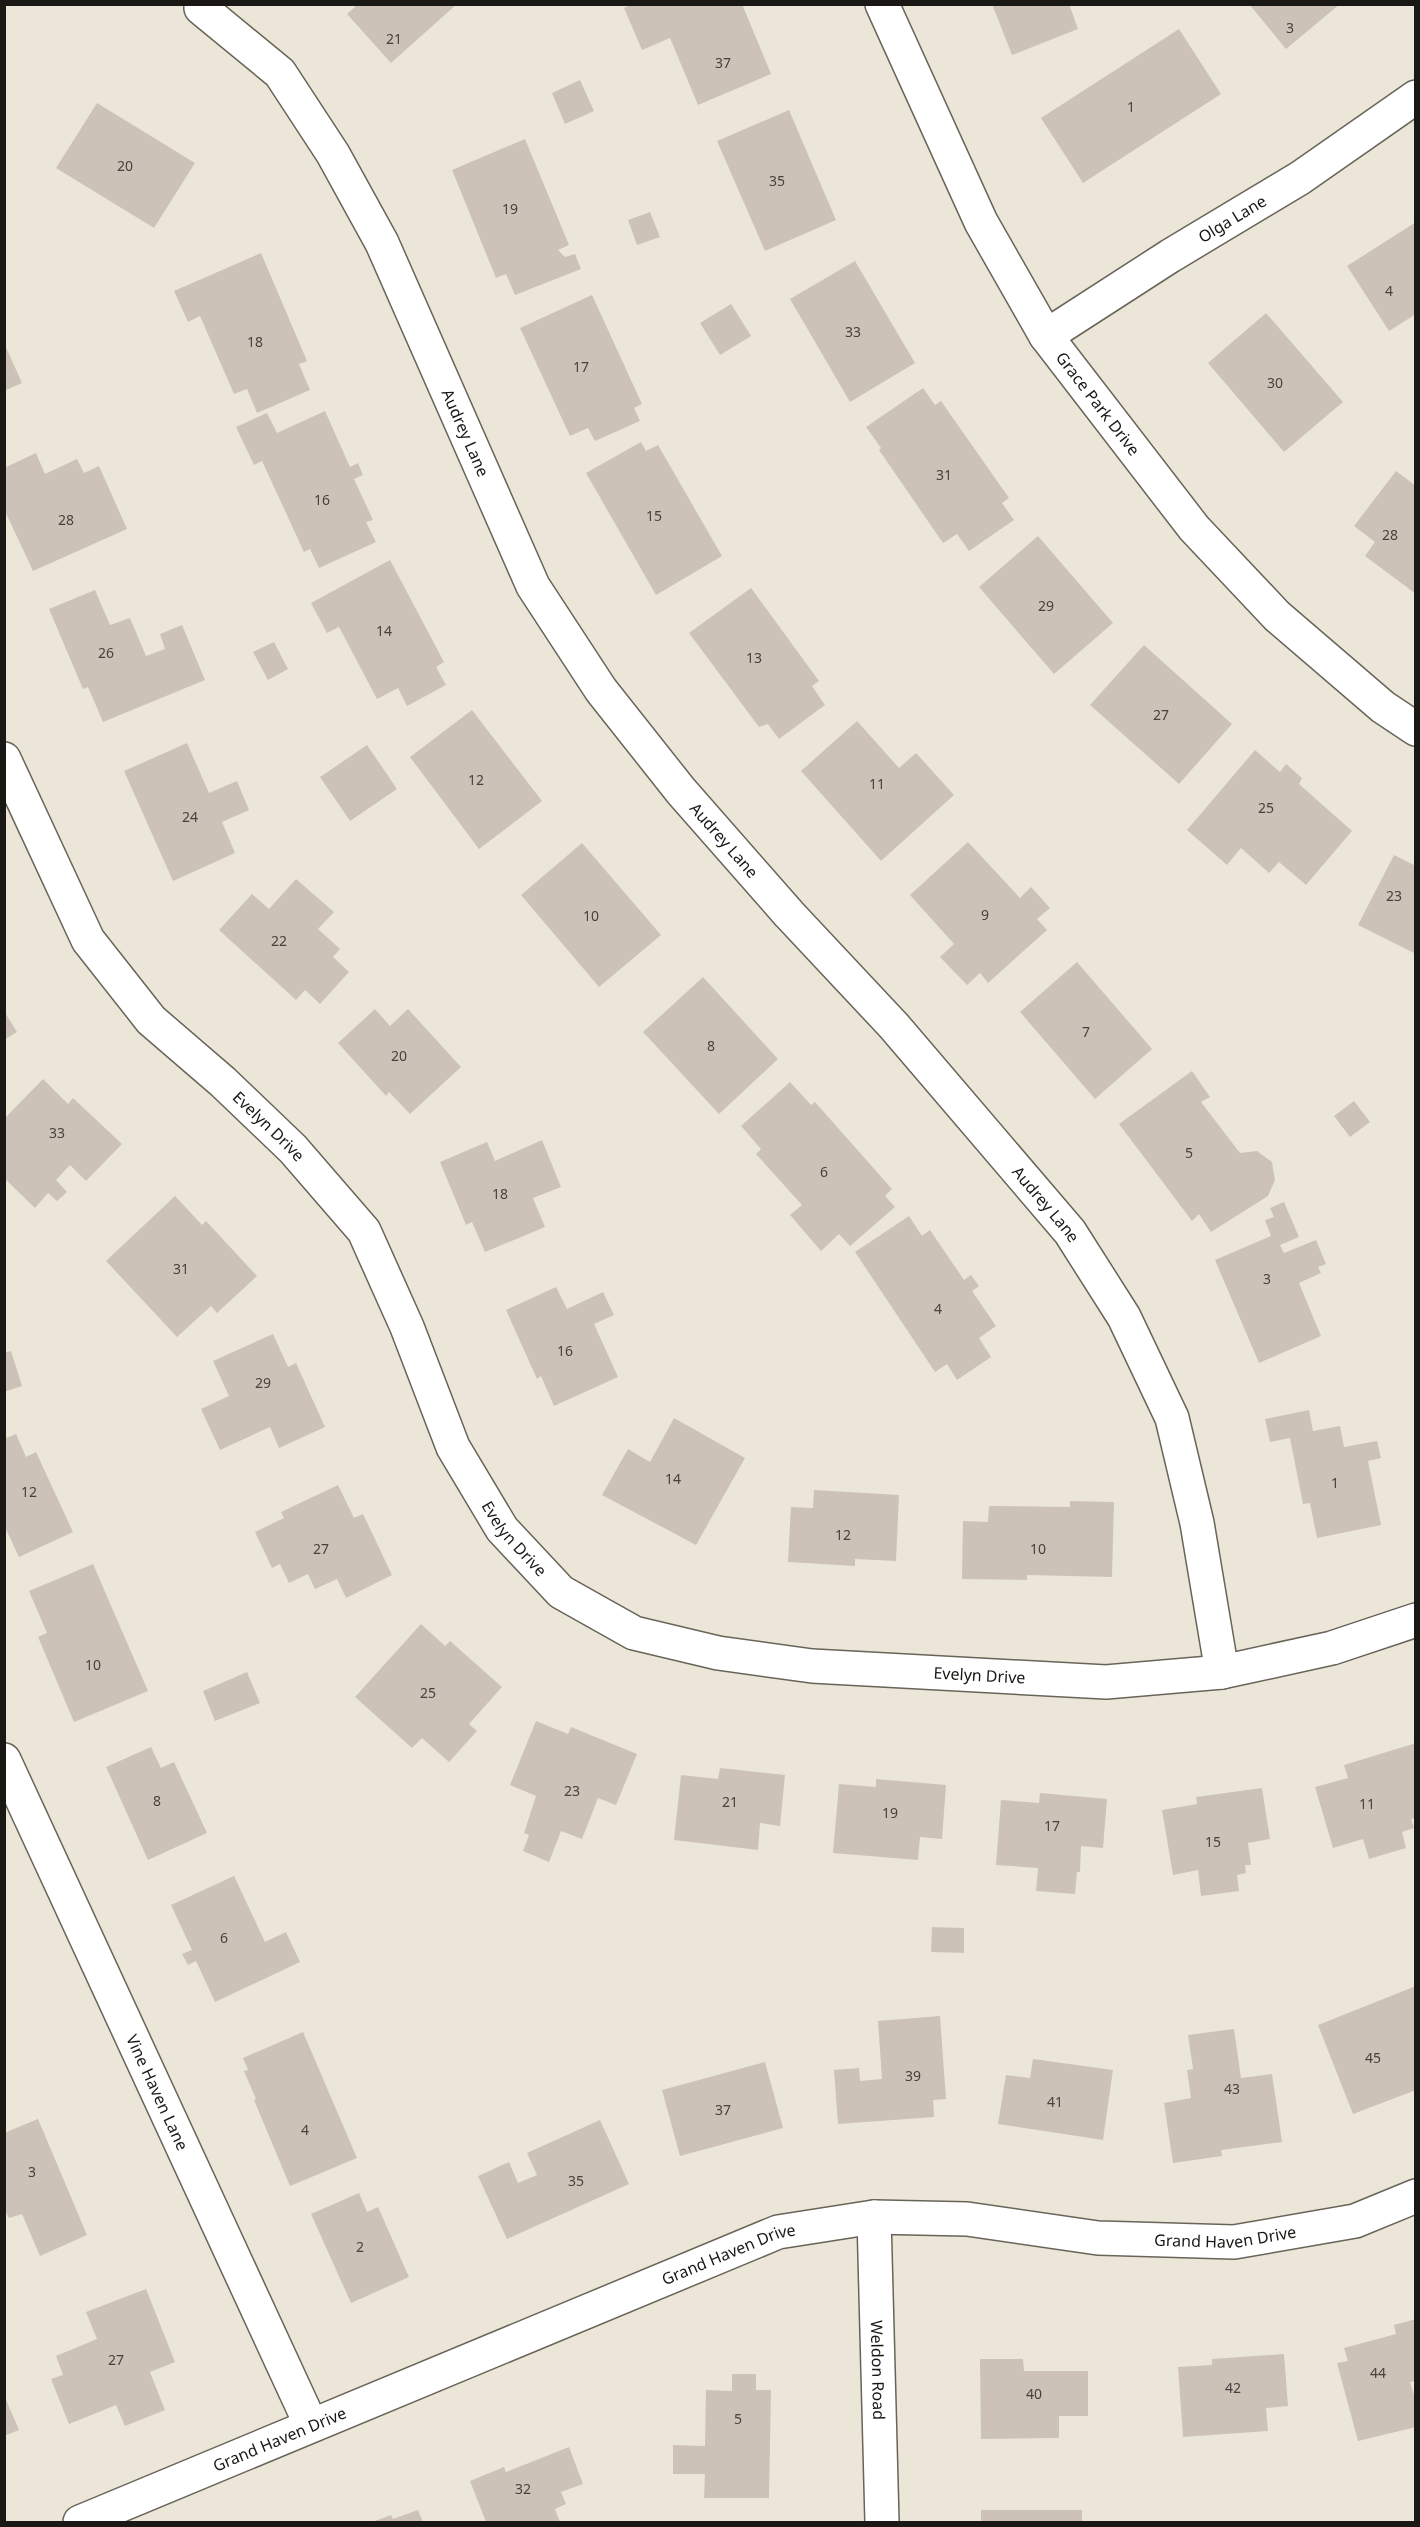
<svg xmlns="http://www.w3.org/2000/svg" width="1420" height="2527" viewBox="0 0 1420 2527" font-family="'Noto Sans',sans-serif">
	<rect width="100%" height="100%" fill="#ece6d9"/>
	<path fill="#cdc2b8" d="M 358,4 L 457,4 L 391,63 L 347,14 Z
		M 633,4 L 742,4 L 771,74 L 698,105 L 670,38 L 642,50 L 624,8 Z
		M 992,4 L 1069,4 L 1078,29 L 1012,55 Z
		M 1249,4 L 1340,4 L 1286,49 Z
		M 1179,29 L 1221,94 L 1083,183 L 1041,118 Z
		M 580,80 L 594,111 L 565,124 L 552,93 Z
		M 97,103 L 195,163 L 154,228 L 56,168 Z
		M 789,110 L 836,220 L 765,251 L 717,141 Z
		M 525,139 L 569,245 L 558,250 L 565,257 L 575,254 L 581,269 L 515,295 L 506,274 L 496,278 L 452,170 Z
		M 650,212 L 660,237 L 637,245 L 628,220 Z
		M 1416,222 L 1416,314 L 1389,331 L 1347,266 Z
		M 261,253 L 307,361 L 299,364 L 310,390 L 257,413 L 247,389 L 234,394 L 200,316 L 188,322 L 174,291 Z
		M 855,261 L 915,363 L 850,402 L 790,299 Z
		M 592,295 L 642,404 L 634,408 L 640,421 L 595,441 L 588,428 L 570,436 L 520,328 Z
		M 731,304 L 751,336 L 720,355 L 700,323 Z
		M 1266,313 L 1343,402 L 1284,452 L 1208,363 Z
		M 4,343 L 22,383 L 4,391 Z
		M 923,388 L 935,405 L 941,401 L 1009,498 L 1002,503 L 1014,520 L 969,551 L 957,534 L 943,543 L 879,450 L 881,448 L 866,427 Z
		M 325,411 L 350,467 L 358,463 L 363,475 L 354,479 L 373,520 L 366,522 L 376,542 L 319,568 L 310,549 L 304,552 L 262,461 L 254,465 L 236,427 L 267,413 L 277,433 Z
		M 641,442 L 646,451 L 658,445 L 722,556 L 656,595 L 586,473 Z
		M 36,453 L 45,474 L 77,459 L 84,473 L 99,466 L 127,529 L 33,571 L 4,509 L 4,468 Z
		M 1396,471 L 1416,486 L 1416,594 L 1365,556 L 1375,542 L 1354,526 Z
		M 1038,536 L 1113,623 L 1054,674 L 979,587 Z
		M 390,560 L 444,662 L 436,667 L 446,685 L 407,706 L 398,688 L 377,699 L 339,627 L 327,633 L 311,603 Z
		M 751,588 L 819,681 L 812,686 L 825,705 L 779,739 L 768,724 L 759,727 L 689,633 Z
		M 95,590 L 110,625 L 130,618 L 146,656 L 165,649 L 160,634 L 182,625 L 205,680 L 103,722 L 88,687 L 83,689 L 49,609 Z
		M 274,642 L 288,669 L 268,680 L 253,652 Z
		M 1144,645 L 1232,724 L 1179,784 L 1090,705 Z
		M 472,710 L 542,801 L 479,849 L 410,757 Z
		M 857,721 L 899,768 L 916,753 L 954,795 L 881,861 L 801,771 Z
		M 187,743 L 209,793 L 237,781 L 249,810 L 222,822 L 235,853 L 173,881 L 124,771 Z
		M 367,745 L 397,789 L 350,821 L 320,777 Z
		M 1255,750 L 1280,772 L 1286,764 L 1302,778 L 1299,784 L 1352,831 L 1306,885 L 1279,862 L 1269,873 L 1241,848 L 1227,865 L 1187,830 Z
		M 968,842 L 1020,898 L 1031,887 L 1050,908 L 1037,919 L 1047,930 L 988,983 L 980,973 L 967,985 L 940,957 L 954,944 L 910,895 Z
		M 582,843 L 661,935 L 599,987 L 521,895 Z
		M 1394,855 L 1416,866 L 1416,954 L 1358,925 Z
		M 296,879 L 334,912 L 318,929 L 340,949 L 333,957 L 349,972 L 320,1004 L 305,990 L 296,1000 L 219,930 L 252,894 L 269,909 Z
		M 1077,962 L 1152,1049 L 1095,1099 L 1020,1012 Z
		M 703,977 L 778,1059 L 719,1114 L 643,1032 Z
		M 375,1009 L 390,1026 L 408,1009 L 461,1067 L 410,1114 L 389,1092 L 386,1096 L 338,1043 Z
		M 4,1011 L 17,1032 L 4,1040 Z
		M 1192,1071 L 1210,1097 L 1201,1102 L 1240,1153 L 1257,1151 L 1272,1162 L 1275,1180 L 1268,1196 L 1211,1232 L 1199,1214 L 1192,1221 L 1119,1124 Z
		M 43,1079 L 68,1104 L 73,1098 L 122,1144 L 86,1181 L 70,1165 L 56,1180 L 67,1192 L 57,1201 L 48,1193 L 35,1208 L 4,1178 L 4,1119 Z
		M 790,1082 L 811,1105 L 815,1102 L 892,1189 L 885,1196 L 895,1207 L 850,1246 L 839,1234 L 821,1251 L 790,1215 L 802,1205 L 756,1154 L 761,1149 L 741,1126 Z
		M 1354,1101 L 1370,1122 L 1350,1137 L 1334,1116 Z
		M 542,1140 L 561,1187 L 533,1198 L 545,1227 L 485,1252 L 472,1222 L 466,1225 L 440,1162 L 487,1142 L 495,1161 Z
		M 175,1196 L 202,1225 L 206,1221 L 257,1276 L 217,1313 L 211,1306 L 177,1337 L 106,1261 Z
		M 1284,1202 L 1299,1237 L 1280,1245 L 1284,1253 L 1316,1240 L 1326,1264 L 1318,1267 L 1321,1273 L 1299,1283 L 1321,1336 L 1259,1363 L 1215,1260 L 1271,1236 L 1265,1220 L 1274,1217 L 1270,1208 Z
		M 909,1216 L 922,1236 L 930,1230 L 964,1280 L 971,1275 L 979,1286 L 972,1291 L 996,1326 L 979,1338 L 991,1357 L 957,1380 L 947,1364 L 935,1372 L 855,1252 Z
		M 556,1287 L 567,1309 L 603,1292 L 614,1315 L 594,1324 L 618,1377 L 554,1406 L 541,1376 L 537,1379 L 506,1310 Z
		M 273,1334 L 288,1367 L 296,1363 L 325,1427 L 279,1448 L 270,1427 L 220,1450 L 201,1409 L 229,1396 L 213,1361 Z
		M 11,1351 L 22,1386 L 4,1392 L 4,1353 Z
		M 1309,1410 L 1313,1431 L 1340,1426 L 1344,1447 L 1377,1441 L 1381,1458 L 1368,1461 L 1381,1525 L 1317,1538 L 1310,1503 L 1303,1504 L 1290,1438 L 1270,1442 L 1265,1419 Z
		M 674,1418 L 745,1458 L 696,1545 L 602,1495 L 628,1449 L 650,1462 Z
		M 16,1434 L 26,1457 L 36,1452 L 73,1532 L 19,1557 L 4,1525 L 4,1439 Z
		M 338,1485 L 354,1518 L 363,1514 L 392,1575 L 346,1598 L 337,1579 L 315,1589 L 308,1574 L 289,1583 L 280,1564 L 272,1568 L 255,1532 L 284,1518 L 281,1512 Z
		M 814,1490 L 899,1495 L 896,1561 L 855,1559 L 855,1566 L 788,1562 L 791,1507 L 813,1508 Z
		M 1070,1501 L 1114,1502 L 1112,1577 L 1027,1575 L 1027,1580 L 962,1579 L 963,1521 L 988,1522 L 989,1506 L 1070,1507 Z
		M 93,1564 L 148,1691 L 74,1722 L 38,1637 L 47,1633 L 29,1591 Z
		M 421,1624 L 445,1646 L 450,1641 L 502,1687 L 469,1724 L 477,1731 L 449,1762 L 422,1738 L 412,1748 L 355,1697 Z
		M 247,1672 L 260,1703 L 215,1721 L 203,1691 Z
		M 536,1721 L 568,1734 L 571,1727 L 637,1754 L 616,1805 L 598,1798 L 582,1839 L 561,1831 L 549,1862 L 523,1851 L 529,1835 L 524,1833 L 536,1796 L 510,1785 Z
		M 1416,1743 L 1416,1818 L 1411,1819 L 1414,1828 L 1402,1832 L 1406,1848 L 1369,1859 L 1363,1839 L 1333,1848 L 1315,1787 L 1348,1778 L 1344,1765 Z
		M 151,1747 L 161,1768 L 174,1762 L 207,1833 L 148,1860 L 106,1767 Z
		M 720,1768 L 785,1775 L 780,1826 L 760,1823 L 758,1850 L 674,1840 L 681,1775 L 718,1779 Z
		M 876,1779 L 946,1785 L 942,1839 L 920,1837 L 918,1860 L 833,1853 L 839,1784 L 876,1787 Z
		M 1262,1788 L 1270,1839 L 1248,1843 L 1251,1865 L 1245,1865 L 1246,1873 L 1237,1875 L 1239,1891 L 1201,1896 L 1198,1870 L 1173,1875 L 1162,1810 L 1197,1804 L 1196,1797 Z
		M 1040,1793 L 1107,1799 L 1103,1848 L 1081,1846 L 1080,1872 L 1077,1872 L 1075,1894 L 1036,1891 L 1038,1868 L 996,1865 L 1001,1800 L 1039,1803 Z
		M 234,1876 L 265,1942 L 286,1932 L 300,1962 L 215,2002 L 196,1961 L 188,1965 L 182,1954 L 192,1950 L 171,1905 Z
		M 932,1927 L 964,1928 L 964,1953 L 931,1952 Z
		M 1416,1986 L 1416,2090 L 1353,2114 L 1318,2025 Z
		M 940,2016 L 946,2099 L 933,2100 L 934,2117 L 838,2124 L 834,2070 L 859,2068 L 860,2081 L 882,2079 L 878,2021 Z
		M 1234,2029 L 1241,2078 L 1272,2074 L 1282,2142 L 1221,2150 L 1222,2156 L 1173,2163 L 1164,2103 L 1191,2098 L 1187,2070 L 1193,2069 L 1188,2035 Z
		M 303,2032 L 357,2158 L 290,2186 L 254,2100 L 256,2099 L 244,2071 L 248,2070 L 243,2058 Z
		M 1033,2059 L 1113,2070 L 1103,2140 L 998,2124 L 1006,2075 L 1030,2078 Z
		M 765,2062 L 783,2128 L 680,2156 L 662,2090 Z
		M 38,2119 L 87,2235 L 40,2256 L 22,2214 L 9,2218 L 4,2208 L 4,2133 Z
		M 600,2120 L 629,2184 L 507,2239 L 478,2176 L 509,2162 L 518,2183 L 537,2175 L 527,2153 Z
		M 359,2193 L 367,2212 L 378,2207 L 409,2277 L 351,2303 L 311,2214 Z
		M 146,2289 L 175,2362 L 150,2372 L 165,2410 L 125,2426 L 116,2405 L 69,2424 L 51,2379 L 63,2375 L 56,2356 L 97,2339 L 86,2312 Z
		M 1416,2319 L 1416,2381 L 1410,2382 L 1416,2402 L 1416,2427 L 1358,2441 L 1337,2363 L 1348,2361 L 1344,2348 L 1396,2334 L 1394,2325 Z
		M 1284,2354 L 1288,2406 L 1266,2408 L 1268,2431 L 1183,2437 L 1178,2367 L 1212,2365 L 1212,2359 Z
		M 980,2359 L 1023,2359 L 1024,2371 L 1088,2371 L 1088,2416 L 1059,2416 L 1059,2438 L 981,2439 Z
		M 732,2374 L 756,2374 L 756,2390 L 771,2390 L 769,2498 L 704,2498 L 705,2474 L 673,2474 L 673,2445 L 705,2446 L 706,2390 L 732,2391 Z
		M 4,2395 L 19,2430 L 4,2436 Z
		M 569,2447 L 583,2484 L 561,2492 L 566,2504 L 555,2509 L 560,2522 L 486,2522 L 470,2481 L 504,2467 L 506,2472 Z
		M 418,2510 L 423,2522 L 372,2522 L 391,2515 L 393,2519 Z
		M 981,2510 L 1082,2510 L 1082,2522 L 981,2522 Z"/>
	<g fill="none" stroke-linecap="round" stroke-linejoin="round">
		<g stroke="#686458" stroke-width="36">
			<g id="minor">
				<path id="s1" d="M 882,4 L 981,222 L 1046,336 L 1194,528 L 1277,616 L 1383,707 L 1416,729"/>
				<path id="s2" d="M 201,8 L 280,73 L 333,154 L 382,243 L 533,586 L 601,690 L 681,791 L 789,914 L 894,1026 L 1070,1232 L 1124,1317 L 1172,1418 L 1197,1523 L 1222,1672"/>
				<path id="s3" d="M 1046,336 L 1170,256 L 1300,178 L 1416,97"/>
				<path id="s4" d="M 4,759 L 88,940 L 151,1020 L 223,1082 L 293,1149 L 364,1231 L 407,1327 L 453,1447 L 502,1529 L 561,1592 L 634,1633 L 718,1653 L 812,1666 L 1106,1682 L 1222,1672 L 1332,1648 L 1416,1620"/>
				<path id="s5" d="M 4,1760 L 311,2425"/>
				<path id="s6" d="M 874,2217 L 882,2522"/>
				<path id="s7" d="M 80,2522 L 778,2232 L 874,2217 L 967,2219 L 1098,2238 L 1234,2242 L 1355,2221 L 1416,2196"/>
			</g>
		</g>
		<use href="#minor" stroke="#fff" stroke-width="33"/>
	</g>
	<g text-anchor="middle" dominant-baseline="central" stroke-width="4.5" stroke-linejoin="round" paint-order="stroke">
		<g font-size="14" fill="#47423d">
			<text x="1290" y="27">3</text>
			<text x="394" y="38">21</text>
			<text x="723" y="62">37</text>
			<text x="1131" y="106">1</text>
			<text x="125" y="165">20</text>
			<text x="777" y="180">35</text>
			<text x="510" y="208">19</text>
			<text x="1389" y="290">4</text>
			<text x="853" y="331">33</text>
			<text x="255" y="341">18</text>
			<text x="581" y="366">17</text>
			<text x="1275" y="382">30</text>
			<text x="944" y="474">31</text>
			<text x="322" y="499">16</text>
			<text x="654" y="515">15</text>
			<text x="66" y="519">28</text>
			<text x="1390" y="534">28</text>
			<text x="1046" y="605">29</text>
			<text x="384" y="630">14</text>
			<text x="106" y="652">26</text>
			<text x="754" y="657">13</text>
			<text x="1161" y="714">27</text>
			<text x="476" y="779">12</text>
			<text x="877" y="783">11</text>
			<text x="1266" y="807">25</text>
			<text x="190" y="816">24</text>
			<text x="1394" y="895">23</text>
			<text x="985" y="914">9</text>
			<text x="591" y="915">10</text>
			<text x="279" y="940">22</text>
			<text x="1086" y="1031">7</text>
			<text x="711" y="1045">8</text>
			<text x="399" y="1055">20</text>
			<text x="57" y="1132">33</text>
			<text x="1189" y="1152">5</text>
			<text x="824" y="1171">6</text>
			<text x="500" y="1193">18</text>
			<text x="181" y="1268">31</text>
			<text x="1267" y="1278">3</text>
			<text x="938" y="1308">4</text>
			<text x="565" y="1350">16</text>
			<text x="263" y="1382">29</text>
			<text x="673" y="1478">14</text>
			<text x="1335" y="1482">1</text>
			<text x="29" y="1491">12</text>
			<text x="843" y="1534">12</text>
			<text x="321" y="1548">27</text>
			<text x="1038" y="1548">10</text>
			<text x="93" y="1664">10</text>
			<text x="428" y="1692">25</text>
			<text x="572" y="1790">23</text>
			<text x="157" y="1800">8</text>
			<text x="730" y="1801">21</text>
			<text x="1367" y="1803">11</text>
			<text x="890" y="1812">19</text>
			<text x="1052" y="1825">17</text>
			<text x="1213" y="1841">15</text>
			<text x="224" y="1937">6</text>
			<text x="1373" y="2057">45</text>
			<text x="913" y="2075">39</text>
			<text x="1232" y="2088">43</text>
			<text x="1055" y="2101">41</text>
			<text x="723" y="2109">37</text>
			<text x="305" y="2129">4</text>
			<text x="32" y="2171">3</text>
			<text x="576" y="2180">35</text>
			<text x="360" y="2246">2</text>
			<text x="116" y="2359">27</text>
			<text x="1378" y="2372">44</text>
			<text x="1233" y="2387">42</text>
			<text x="1034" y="2393">40</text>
			<text x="738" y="2418">5</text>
			<text x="523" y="2488">32</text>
		</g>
		<g font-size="16" fill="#1a1814" stroke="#ece6d9">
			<text stroke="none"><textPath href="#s3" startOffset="220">Olga Lane</textPath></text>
			<text stroke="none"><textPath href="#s1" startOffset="456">Grace Park Drive</textPath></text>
			<text stroke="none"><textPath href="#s2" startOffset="508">Audrey Lane</textPath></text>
			<text stroke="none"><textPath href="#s2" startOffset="994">Audrey Lane</textPath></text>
			<text stroke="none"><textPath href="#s4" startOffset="460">Evelyn Drive</textPath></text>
			<text stroke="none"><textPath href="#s2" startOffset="1480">Audrey Lane</textPath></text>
			<text stroke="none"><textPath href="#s4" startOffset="946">Evelyn Drive</textPath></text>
			<text stroke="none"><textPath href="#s4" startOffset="1450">Evelyn Drive</textPath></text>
			<text stroke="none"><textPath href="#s5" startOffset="366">Vine Haven Lane</textPath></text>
			<text stroke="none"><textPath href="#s7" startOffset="1206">Grand Haven Drive</textPath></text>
			<text stroke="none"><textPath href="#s7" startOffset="702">Grand Haven Drive</textPath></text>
			<text stroke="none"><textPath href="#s6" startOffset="153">Weldon Road</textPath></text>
			<text stroke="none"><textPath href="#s7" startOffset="216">Grand Haven Drive</textPath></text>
		</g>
	</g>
	<rect width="1420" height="2527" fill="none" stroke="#1a1814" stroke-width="12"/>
</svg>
